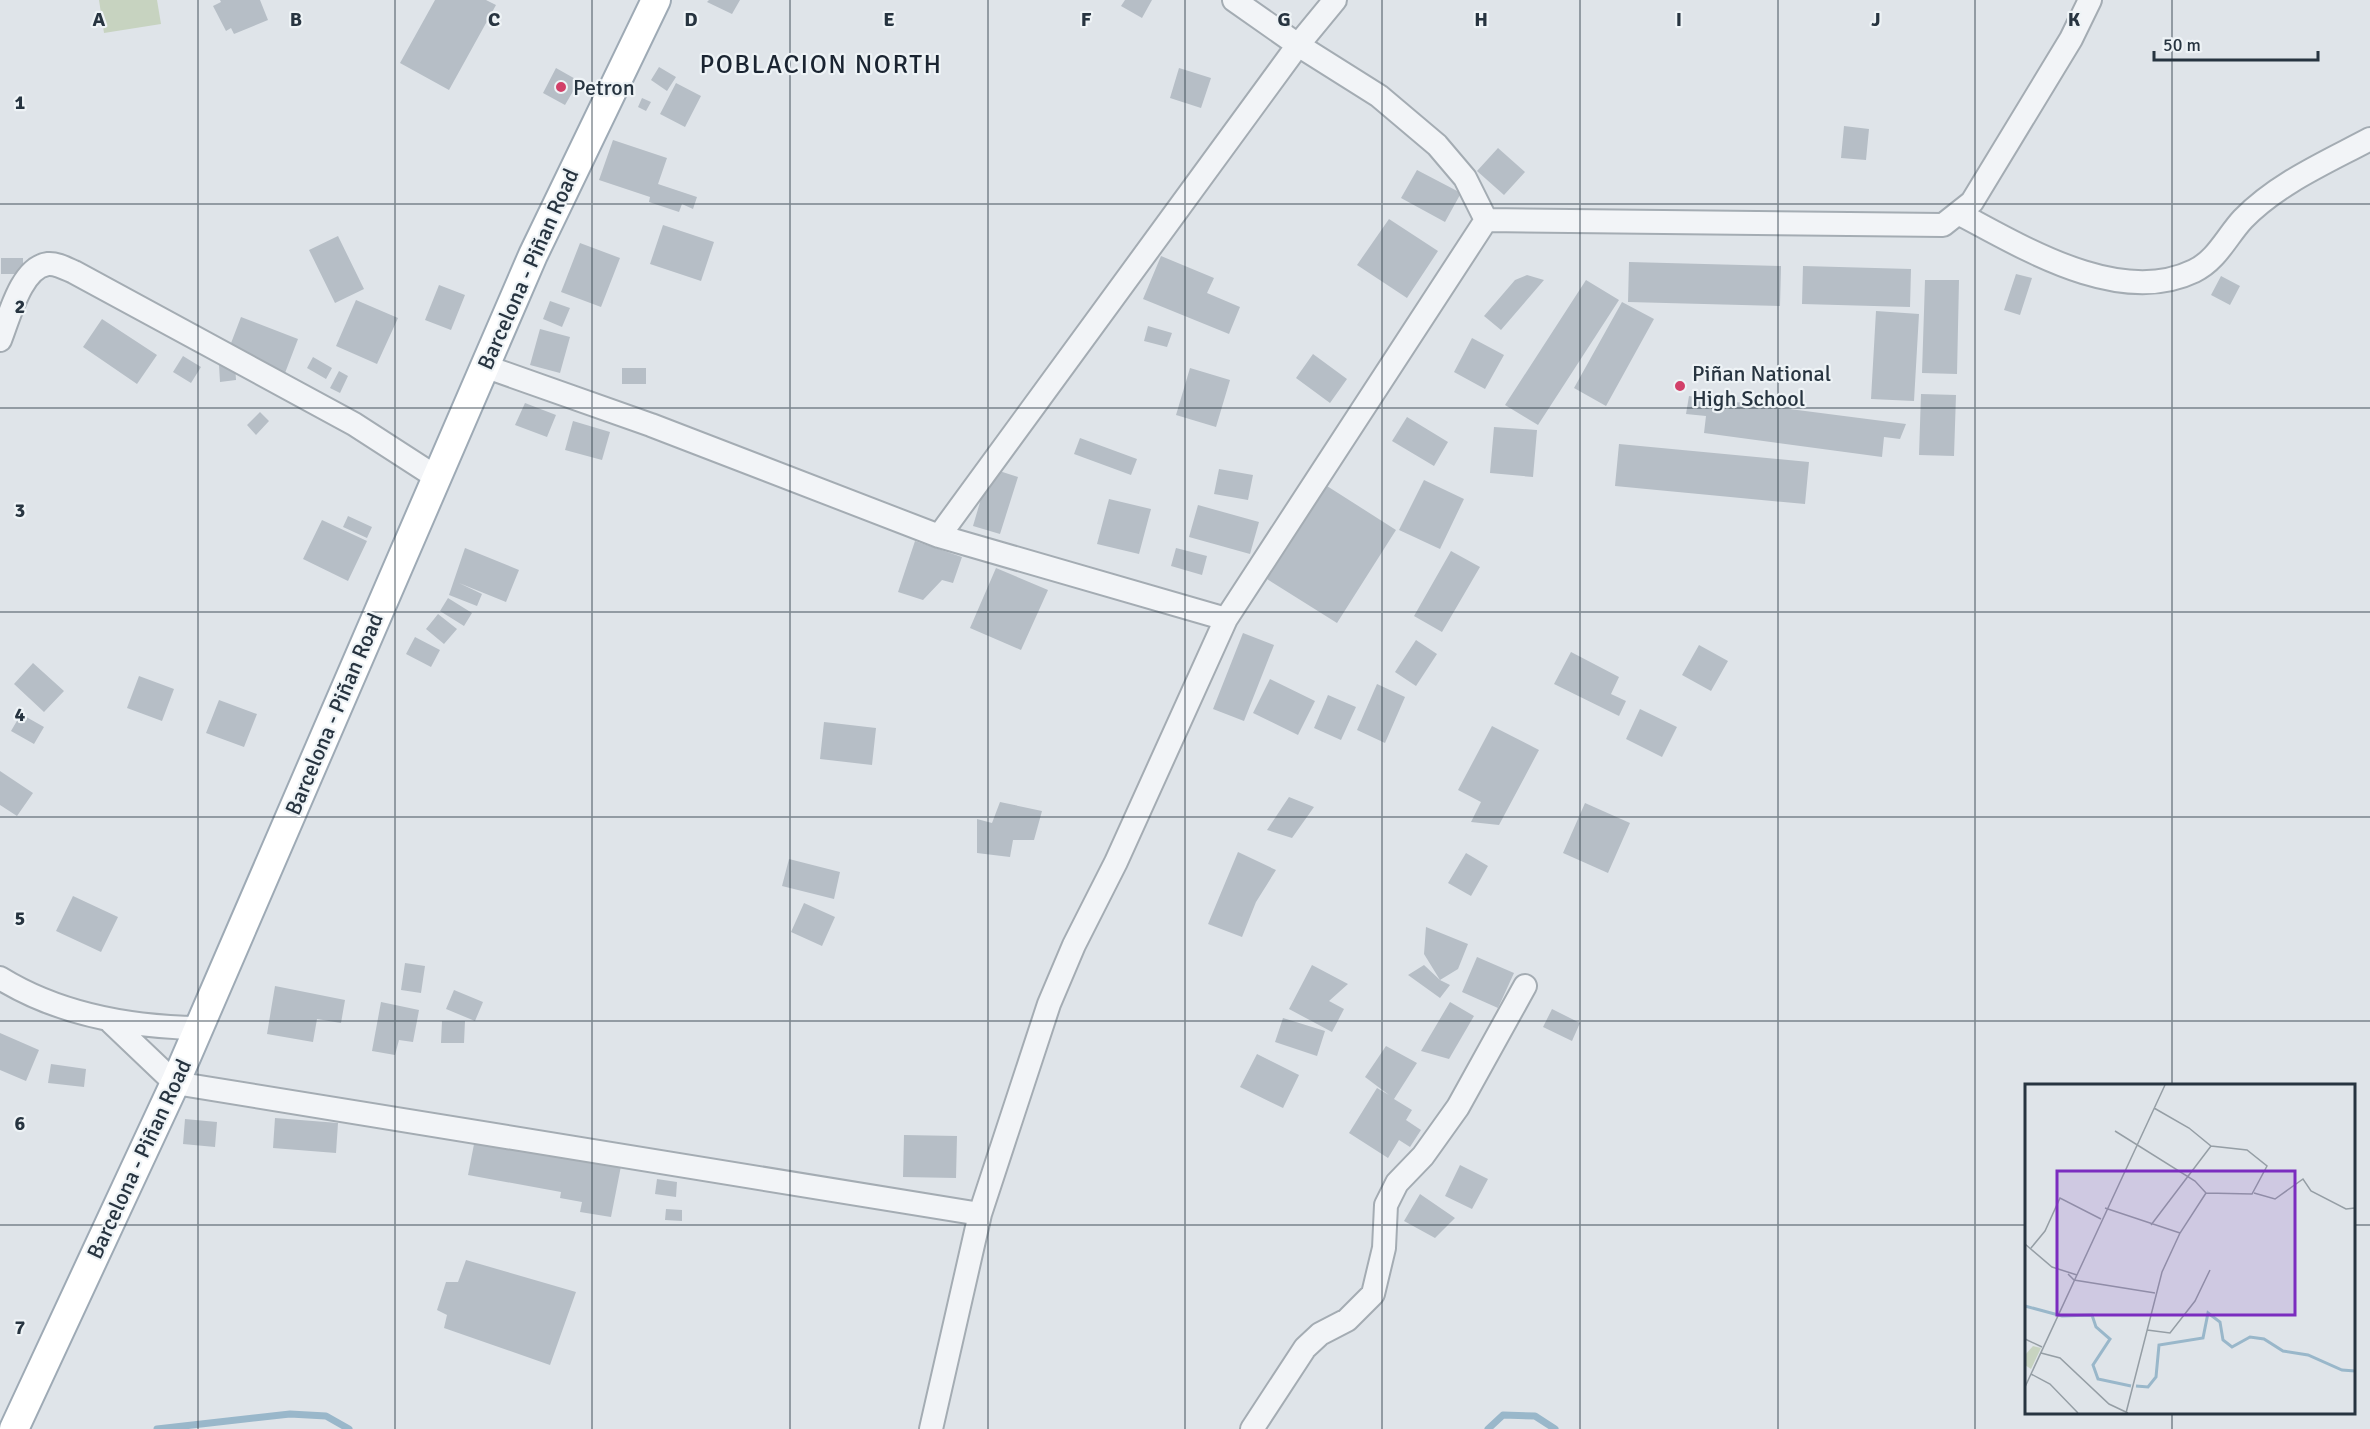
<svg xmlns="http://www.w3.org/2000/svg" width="2370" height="1429" viewBox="0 0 2370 1429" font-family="Signika,sans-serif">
	<rect width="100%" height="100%" fill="#dfe4e9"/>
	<path fill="#c7d3c0" d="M 99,0 L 157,0 L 161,24 L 104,33 Z"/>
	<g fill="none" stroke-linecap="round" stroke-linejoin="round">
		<path stroke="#99b7ca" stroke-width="7" d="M 157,1429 L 290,1414 L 326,1416 L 349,1429
			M 1488,1429 L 1503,1415 L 1535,1416 L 1555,1429"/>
	</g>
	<path fill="#b6bec6" d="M 220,0 L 260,0 L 268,20 L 234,34 L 231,28 L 226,31 L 213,6 L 221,2 Z
		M 435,0 L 486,0 L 496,5 L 449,90 L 400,63 Z
		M 709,0 L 740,0 L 732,14 L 707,2 Z
		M 1125,0 L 1152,0 L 1142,18 L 1121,6 Z
		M 659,67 L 676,77 L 667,91 L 651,80 Z
		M 556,68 L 579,81 L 565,105 L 543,93 Z
		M 1179,68 L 1211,78 L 1201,108 L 1170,98 Z
		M 676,83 L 701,96 L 685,127 L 660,114 Z
		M 642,98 L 651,102 L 646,111 L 638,107 Z
		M 1844,126 L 1869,129 L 1866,160 L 1841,158 Z
		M 613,140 L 667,158 L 658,184 L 697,197 L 693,209 L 682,204 L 679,212 L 649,202 L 650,197 L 599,180 Z
		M 1498,148 L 1525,172 L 1504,195 L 1477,171 Z
		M 1417,170 L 1461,193 L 1445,222 L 1401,198 Z
		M 1389,219 L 1438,251 L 1407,298 L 1357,265 Z
		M 663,225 L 714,242 L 701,281 L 650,264 Z
		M 338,236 L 364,289 L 335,303 L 309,250 Z
		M 580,243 L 620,258 L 601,307 L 561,292 Z
		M 1161,256 L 1214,278 L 1207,293 L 1240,307 L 1229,334 L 1143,299 Z
		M 1,258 L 23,258 L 23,274 L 1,274 Z
		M 1629,262 L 1781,266 L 1780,306 L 1628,302 Z
		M 1803,266 L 1911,269 L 1910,307 L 1802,304 Z
		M 2016,274 L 2032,278 L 2020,315 L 2004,310 Z
		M 1527,275 L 1544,280 L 1501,330 L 1484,316 L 1515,280 Z
		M 2221,276 L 2240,286 L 2230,305 L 2211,295 Z
		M 1586,280 L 1619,300 L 1538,425 L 1505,405 Z
		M 1925,280 L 1959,280 L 1957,374 L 1922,373 Z
		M 439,285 L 465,295 L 451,330 L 425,320 Z
		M 356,300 L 398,318 L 377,364 L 336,346 Z
		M 550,301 L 570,308 L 562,327 L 543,319 Z
		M 1622,302 L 1654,319 L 1606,406 L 1574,388 Z
		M 1876,311 L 1919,314 L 1914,401 L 1871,399 Z
		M 241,317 L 298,339 L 285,373 L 228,351 Z
		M 102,319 L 157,355 L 137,384 L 83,347 Z
		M 1148,326 L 1172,333 L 1167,347 L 1144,341 Z
		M 540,329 L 570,337 L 560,373 L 530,365 Z
		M 1472,338 L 1504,355 L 1485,389 L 1454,372 Z
		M 1313,354 L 1347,379 L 1330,403 L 1296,378 Z
		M 183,356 L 201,367 L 191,383 L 173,372 Z
		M 313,357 L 332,368 L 326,379 L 307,368 Z
		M 235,364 L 236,380 L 220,382 L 219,365 Z
		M 622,368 L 646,368 L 646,384 L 622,384 Z
		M 1190,368 L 1230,380 L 1216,427 L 1176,415 Z
		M 339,371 L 348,376 L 340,393 L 330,388 Z
		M 1921,394 L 1956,395 L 1954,456 L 1919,455 Z
		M 1689,396 L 1906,424 L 1900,439 L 1884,437 L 1882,457 L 1704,433 L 1706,416 L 1686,414 Z
		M 525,403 L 556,415 L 547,437 L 515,425 Z
		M 260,412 L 269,421 L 256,435 L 247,425 Z
		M 1407,417 L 1448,442 L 1434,466 L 1392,441 Z
		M 573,421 L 610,432 L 602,460 L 565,450 Z
		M 1494,427 L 1537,430 L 1533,477 L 1490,473 Z
		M 1080,438 L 1137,459 L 1131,475 L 1074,454 Z
		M 1619,444 L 1809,462 L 1805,504 L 1615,486 Z
		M 990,468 L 1018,477 L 1000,534 L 973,526 Z
		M 1219,469 L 1253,475 L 1248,500 L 1214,494 Z
		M 1424,480 L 1464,499 L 1440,549 L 1399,530 Z
		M 1327,486 L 1396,530 L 1337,623 L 1267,579 Z
		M 1109,499 L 1151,509 L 1139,554 L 1097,544 Z
		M 1198,505 L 1259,522 L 1250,554 L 1189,537 Z
		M 348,516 L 372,527 L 367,538 L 343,527 Z
		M 322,520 L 367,541 L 348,581 L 303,559 Z
		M 915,541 L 962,557 L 953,583 L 942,580 L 923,600 L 898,592 Z
		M 465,548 L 519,570 L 506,602 L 459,583 L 482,594 L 477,606 L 449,595 Z
		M 1176,548 L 1207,556 L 1202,575 L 1171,566 Z
		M 1451,551 L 1480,567 L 1442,632 L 1414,616 Z
		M 996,568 L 1048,590 L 1021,650 L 970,628 Z
		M 448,598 L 472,613 L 464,626 L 440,611 Z
		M 438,614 L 457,629 L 444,644 L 426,629 Z
		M 1243,633 L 1274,645 L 1244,721 L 1213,709 Z
		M 415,637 L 440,650 L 431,667 L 406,654 Z
		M 1416,640 L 1437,654 L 1416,686 L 1395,672 Z
		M 1699,645 L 1728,661 L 1711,691 L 1682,675 Z
		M 1571,652 L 1619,677 L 1611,694 L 1626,701 L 1619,716 L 1554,684 Z
		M 33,663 L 64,691 L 44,712 L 14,684 Z
		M 139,676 L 174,689 L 162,721 L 127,708 Z
		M 1270,679 L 1315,701 L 1298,735 L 1253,713 Z
		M 1377,684 L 1405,697 L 1385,743 L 1357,730 Z
		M 1328,695 L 1356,707 L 1341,740 L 1314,728 Z
		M 219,700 L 257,714 L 244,747 L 206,733 Z
		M 1640,709 L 1677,727 L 1662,757 L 1626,739 Z
		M 21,714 L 44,727 L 34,744 L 11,731 Z
		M 824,722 L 876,728 L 872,765 L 820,759 Z
		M 1492,726 L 1539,750 L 1499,825 L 1471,822 L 1481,802 L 1458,790 Z
		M 0,771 L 33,793 L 17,816 L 0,805 Z
		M 1289,797 L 1314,807 L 1292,838 L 1267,830 Z
		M 1000,802 L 1042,811 L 1034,840 L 1013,840 L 1010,857 L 977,853 L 977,819 L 992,823 Z
		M 1585,803 L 1630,823 L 1608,873 L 1563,853 Z
		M 1238,852 L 1276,870 L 1256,902 L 1242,937 L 1208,924 Z
		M 1466,853 L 1488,866 L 1471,896 L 1448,883 Z
		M 789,859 L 840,872 L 834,899 L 782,886 Z
		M 73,896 L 118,917 L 101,952 L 56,931 Z
		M 804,903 L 835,917 L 822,946 L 791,932 Z
		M 1426,927 L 1468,944 L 1458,969 L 1440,980 L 1450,985 L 1440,998 L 1408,975 L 1424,965 L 1440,980 L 1424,954 Z
		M 1477,957 L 1514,973 L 1498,1008 L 1462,992 Z
		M 405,963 L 425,966 L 421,993 L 401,990 Z
		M 1312,965 L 1348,984 L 1329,1001 L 1344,1009 L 1332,1032 L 1289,1009 Z
		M 275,986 L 345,1000 L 341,1023 L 317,1019 L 313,1042 L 267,1034 Z
		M 454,990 L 483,1002 L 475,1021 L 446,1009 Z
		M 381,1002 L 419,1010 L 413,1042 L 399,1040 L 395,1055 L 372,1051 Z
		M 1450,1002 L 1474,1016 L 1449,1059 L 1421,1051 Z
		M 1552,1009 L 1580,1023 L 1572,1041 L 1543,1027 Z
		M 1283,1018 L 1325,1031 L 1317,1056 L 1275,1042 Z
		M 442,1021 L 465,1021 L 464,1043 L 441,1043 Z
		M 0,1033 L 39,1050 L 26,1081 L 0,1070 Z
		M 1386,1046 L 1417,1063 L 1394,1099 L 1412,1110 L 1406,1120 L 1421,1130 L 1410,1147 L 1399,1140 L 1388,1158 L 1349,1133 L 1377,1088 L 1389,1095 L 1365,1077 Z
		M 1257,1054 L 1299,1075 L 1283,1108 L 1240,1087 Z
		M 51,1064 L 86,1069 L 84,1087 L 48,1083 Z
		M 275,1118 L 338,1123 L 336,1153 L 273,1148 Z
		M 185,1119 L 217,1122 L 215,1147 L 183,1144 Z
		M 904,1135 L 957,1136 L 956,1178 L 903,1177 Z
		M 475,1139 L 621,1166 L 611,1217 L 580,1212 L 582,1202 L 560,1198 L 561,1192 L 468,1175 Z
		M 1460,1165 L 1488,1179 L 1472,1209 L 1445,1196 Z
		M 657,1179 L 677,1182 L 676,1197 L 655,1194 Z
		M 1420,1194 L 1455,1218 L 1435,1238 L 1404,1221 Z
		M 666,1209 L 682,1210 L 682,1221 L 665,1220 Z
		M 466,1260 L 576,1292 L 550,1365 L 444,1328 L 447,1315 L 437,1310 L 446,1282 L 458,1282 Z"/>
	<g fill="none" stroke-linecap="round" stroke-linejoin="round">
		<g stroke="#a4acb3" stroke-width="26">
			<path id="minor" d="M 1234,0 L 1298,45 L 1379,96 L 1437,145 L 1465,178 L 1486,220
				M 1960,214 C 2024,248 2120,307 2194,271 C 2217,260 2227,236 2243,219 C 2278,183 2327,162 2370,139
				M 1486,220 L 1943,225 L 1972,202 L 2071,39 L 2090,0
				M 0,340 C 9,318 21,267 48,264 C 56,263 67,269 74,272 L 354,424 L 436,477
				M 484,366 L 651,425 L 939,536 L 1226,619
				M 939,536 L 1298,45 L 1335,0
				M 0,978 C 60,1015 129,1027 199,1028
				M 111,1022 L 175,1083 L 980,1214
				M 931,1429 L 980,1214 L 1049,1004 L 1074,945 L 1116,862 L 1226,619 L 1486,220
				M 1252,1429 L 1305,1348 L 1320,1334 L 1347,1320 L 1373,1294 L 1384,1248 L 1386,1205 L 1397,1183 L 1423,1156 L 1458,1107 L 1525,986"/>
		</g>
		<g stroke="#9eaab5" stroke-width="32">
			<path id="major" d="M 14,1429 L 175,1083 L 533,255 L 656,0"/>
		</g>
		<use href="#minor" stroke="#f2f4f7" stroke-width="22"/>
		<use href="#major" stroke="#fff" stroke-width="28"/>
	</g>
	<path fill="none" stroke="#273440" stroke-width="1.5" stroke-opacity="0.55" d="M 198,0 L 198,1429M 395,0 L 395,1429M 592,0 L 592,1429M 790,0 L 790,1429M 988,0 L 988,1429M 1185,0 L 1185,1429M 1382,0 L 1382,1429M 1580,0 L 1580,1429M 1778,0 L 1778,1429M 1975,0 L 1975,1429M 2172,0 L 2172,1086M 0,204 L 2370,204M 0,408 L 2370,408M 0,612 L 2370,612M 0,817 L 2370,817M 0,1021 L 2370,1021M 0,1225 L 2026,1225M 2354,1225 L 2370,1225M 2172,1412 L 2172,1429"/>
	<g fill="#d24069" stroke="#eef3f6" stroke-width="2">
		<circle cx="561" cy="87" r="6"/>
		<circle cx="1680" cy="386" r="6"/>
	</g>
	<g text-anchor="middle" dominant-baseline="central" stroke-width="4.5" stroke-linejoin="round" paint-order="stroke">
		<g font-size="22" fill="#273440" stroke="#eef3f6" text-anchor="start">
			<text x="573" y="87">Petron</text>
			<text x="1692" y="373">Piñan National<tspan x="1692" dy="25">High School</tspan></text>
		</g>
		<g font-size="22" fill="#273440" stroke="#eef3f6">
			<text transform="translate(528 269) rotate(-66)">Barcelona - Piñan Road</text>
			<text transform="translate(334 714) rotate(-67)">Barcelona - Piñan Road</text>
			<text transform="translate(139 1159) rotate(-65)">Barcelona - Piñan Road</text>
		</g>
		<g font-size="26" letter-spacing="1.5" fill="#1a2431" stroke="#eef3f6">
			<text x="821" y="65">POBLACION NORTH</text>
		</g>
	</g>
	<g transform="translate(2025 1084)">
		<rect width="330" height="330" fill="#dfe4e9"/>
		<path d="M 8,262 L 16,264 L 6,285 L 0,281 L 0,271 Z" fill="#c7d3c0"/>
		<path fill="none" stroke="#99b7ca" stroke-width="3" d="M 0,222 L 37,232 L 67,231 L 71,243 L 85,255 L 68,281 L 73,295 L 106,302M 111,302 L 123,303 L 131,293 L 134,261 L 178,254 L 183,229 L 195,238 L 198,256 L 207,263 L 225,253 L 239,255 L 258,267 L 283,271 L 317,286 L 330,287"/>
		<path fill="none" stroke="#959ea5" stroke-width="1.5" d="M 129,24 L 164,44 L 186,62 L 222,66 L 242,82 L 227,110 L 181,109M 90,47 L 170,97 L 181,109M 229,109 L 250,115 L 278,95 L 286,107 L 321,125 L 330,124M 80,124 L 155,149M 126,141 L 186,62M 0,160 L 27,183 L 52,191M 6,164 L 20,147 L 35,114 L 76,135M 43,190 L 49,196 L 130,209M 122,246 L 145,249 L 170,217 L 185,186M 0,255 L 17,263M 16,269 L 35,274 L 84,320 L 103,329M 6,290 L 25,300 L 53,329M 0,303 L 140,1M 101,329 L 137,188 L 155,149 L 181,109"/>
		<path fill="#7b2cbf" fill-opacity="0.15" stroke="#7b2cbf" stroke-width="3" d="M 32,87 L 270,87 L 270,231 L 32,231 Z"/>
		<rect width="330" height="330" fill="none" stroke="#273440" stroke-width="3"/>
	</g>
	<g font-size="20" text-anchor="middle" font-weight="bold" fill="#273440" stroke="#eef3f6" stroke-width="4.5" stroke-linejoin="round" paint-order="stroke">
		<text x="99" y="26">A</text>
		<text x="296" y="26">B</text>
		<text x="494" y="26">C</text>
		<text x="691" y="26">D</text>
		<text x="889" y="26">E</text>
		<text x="1086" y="26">F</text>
		<text x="1284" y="26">G</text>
		<text x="1481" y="26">H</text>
		<text x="1679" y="26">I</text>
		<text x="1876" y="26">J</text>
		<text x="2074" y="26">K</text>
		<text x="20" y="109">1</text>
		<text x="20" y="313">2</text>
		<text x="20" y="517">3</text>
		<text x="20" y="721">4</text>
		<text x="20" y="925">5</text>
		<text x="20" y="1130">6</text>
		<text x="20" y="1334">7</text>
	</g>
	<path d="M2154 51v9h164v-9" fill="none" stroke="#273440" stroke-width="3"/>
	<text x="2163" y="51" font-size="18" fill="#273440" stroke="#eef3f6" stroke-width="4.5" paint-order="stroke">50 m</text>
</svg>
